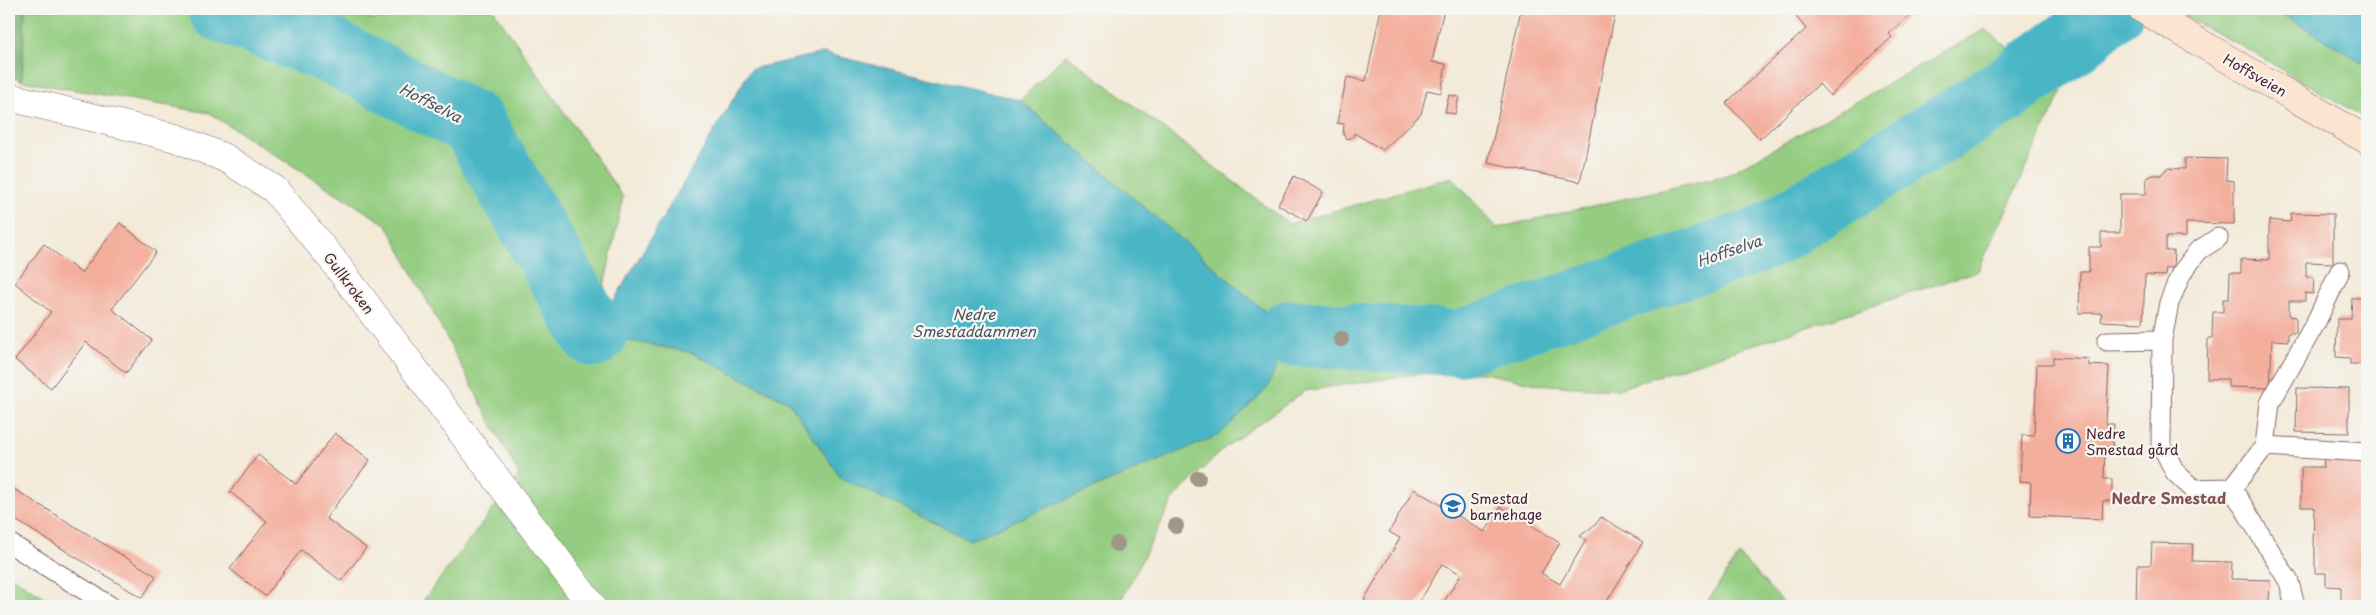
<svg xmlns="http://www.w3.org/2000/svg" width="2376" height="615" viewBox="0 0 2376 615" font-family="'Playpen Sans',sans-serif">
	<rect width="100%" height="100%" fill="#f6f6f2"/>
	<filter id="ink" filterUnits="userSpaceOnUse"><feTurbulence type="fractalNoise" baseFrequency=".02" numOctaves="2"/><feDisplacementMap in="SourceGraphic" scale="10" xChannelSelector="R" yChannelSelector="G"/><feConvolveMatrix kernelMatrix="1 2 1 2 8 2 1 2 1" color-interpolation-filters="sRGB"/></filter>
	<filter id="wash" filterUnits="userSpaceOnUse"><feTurbulence type="fractalNoise" baseFrequency=".0096" numOctaves="4" result="noise"/><feDisplacementMap in="SourceGraphic" scale="20" xChannelSelector="R" yChannelSelector="G"/><feGaussianBlur stdDeviation="1.12" result="paint"/><feColorMatrix in="noise" values="0 0 0 0 0 0 0 0 0 0 0 0 0 0 0 0 0 1.4 0 .05"/><feComposite in="paint" operator="in"/></filter>
	<g filter="url(#wash)">
		<rect width="100%" height="100%" fill="#f3ead8"/>
		<path fill="#94cd81" stroke="#6f7656" d="M 25,9 L 345,9 L 373,20 L 402,9 L 493,9 L 623,197 L 594,334 L 690,352 L 789,402 L 841,478 L 1290,333 L 1020,100 L 1066,54 L 1289,224 L 1452,177 L 1497,228 L 1727,175 L 1985,29 L 2062,91 L 1978,271 L 1615,390 L 1537,384 L 1484,373 L 1418,374 L 1305,391 L 1223,449 L 1174,498 L 1118,606 L 419,606 L 519,475 L 387,225 L 209,113 L 22,81 Z
			M 2170,9 L 2367,9 L 2367,119 L 2245,48 Z
			M 1739,555 L 1787,606 L 1704,606 Z
			M 9,575 L 58,606 L 9,606 Z"/>
		<path fill="#77b06f" stroke="#60684d" d="M 9,9 L 25,9 L 22,81 L 9,75 Z"/>
		<path fill="#4ab6c6" stroke="#4a6a78" d="M 2274,9 L 2367,9 L 2367,65 Z
			M 823,53 L 1020,100 L 1290,333 L 1267,389 L 1219,435 L 970,540 L 841,478 L 789,402 L 690,352 L 594,334 L 751,69 Z"/>
		<g fill="none" stroke-linecap="round" stroke-linejoin="round">
			<path stroke="#4ab6c6" stroke-width="66" d="M 221,9 L 331,51 L 473,124 L 594,334
				M 1290,333 L 1459,343 L 1767,237 L 2004,91 L 2075,40 L 2112,9"/>
		</g>
		<g id="blocks">
			<path fill="#f4ae9c" d="M 1381,9 L 1444,9 L 1432,62 L 1446,64 L 1441,93 L 1427,90 L 1421,114 L 1383,150 L 1354,133 L 1353,137 L 1346,139 L 1343,134 L 1344,124 L 1337,123 L 1347,77 L 1366,81 Z
				M 1521,9 L 1616,9 L 1580,182 L 1488,163 Z
				M 1783,9 L 1916,9 L 1889,34 L 1892,37 L 1830,96 L 1819,84 L 1760,139 L 1726,103 L 1806,29 L 1792,11 L 1790,13 Z
				M 1449,95 L 1459,97 L 1455,114 L 1445,112 Z
				M 2185,158 L 2227,159 L 2226,180 L 2234,181 L 2234,224 L 2186,223 L 2186,237 L 2166,237 L 2166,251 L 2174,251 L 2173,268 L 2166,268 L 2165,276 L 2145,275 L 2143,323 L 2101,321 L 2102,313 L 2079,313 L 2080,272 L 2089,272 L 2089,247 L 2101,247 L 2101,233 L 2120,233 L 2120,194 L 2146,194 L 2147,178 L 2153,175 L 2161,175 L 2167,168 L 2185,169 Z
				M 1294,176 L 1323,192 L 1307,221 L 1278,205 Z
				M 2291,213 L 2333,214 L 2333,263 L 2306,262 L 2306,277 L 2314,277 L 2313,294 L 2305,293 L 2305,301 L 2289,301 L 2289,316 L 2296,317 L 2296,333 L 2288,333 L 2288,341 L 2272,340 L 2270,388 L 2228,387 L 2228,379 L 2207,379 L 2208,338 L 2212,338 L 2213,312 L 2223,312 L 2223,299 L 2229,299 L 2230,273 L 2241,273 L 2241,259 L 2269,260 L 2269,220 L 2290,222 Z
				M 120,223 L 156,252 L 112,309 L 152,340 L 126,373 L 86,342 L 51,388 L 15,360 L 51,312 L 15,283 L 44,244 L 81,273 Z
				M 2352,298 L 2367,298 L 2367,364 L 2350,364 L 2350,358 L 2336,357 L 2337,319 L 2351,319 Z
				M 2053,357 L 2089,359 L 2088,365 L 2109,366 L 2106,424 L 2114,424 L 2113,447 L 2105,447 L 2104,479 L 2112,479 L 2112,501 L 2103,501 L 2102,519 L 2030,516 L 2031,482 L 2020,481 L 2022,435 L 2034,436 L 2037,364 L 2053,364 Z
				M 2297,388 L 2349,389 L 2349,433 L 2296,432 Z
				M 335,433 L 370,460 L 326,518 L 366,548 L 341,581 L 301,550 L 265,596 L 230,569 L 267,521 L 230,492 L 258,455 L 296,484 Z
				M 2324,459 L 2367,460 L 2365,508 L 2367,508 L 2367,606 L 2341,606 L 2341,587 L 2326,586 L 2326,573 L 2315,573 L 2315,547 L 2313,547 L 2314,507 L 2301,507 L 2301,467 L 2323,467 Z
				M 9,486 L 156,576 L 142,598 L 9,516 Z
				M 1414,489 L 1485,532 L 1501,507 L 1560,543 L 1541,573 L 1560,584 L 1586,540 L 1580,536 L 1596,524 L 1601,517 L 1643,542 L 1604,606 L 1445,606 L 1442,605 L 1461,574 L 1442,564 L 1417,606 L 1374,606 L 1364,600 L 1400,538 L 1389,532 Z
				M 2152,543 L 2193,544 L 2192,561 L 2232,562 L 2231,579 L 2270,580 L 2269,602 L 2284,602 L 2284,606 L 2149,606 L 2149,603 L 2136,603 L 2137,565 L 2151,565 Z"/>
		</g>
	</g>
	<g filter="url(#ink)">
		<use href="#blocks" fill-opacity="0" stroke="#856668" stroke-width="1"/>
		<g fill="none" stroke-linecap="round" stroke-linejoin="round">
			<g stroke="#856668" stroke-width="21">
				<path id="lane" d="M 2218,238 L 2198,251 L 2181,274 L 2169,303 L 2162,340 L 2161,444 L 2175,472 L 2193,489 L 2232,488 L 2289,582 L 2295,606
					M 2107,341 L 2162,340
					M 2265,446 L 2270,403 L 2316,322 L 2340,271
					M 2232,488 L 2265,446 L 2367,452
					M 9,543 L 110,606"/>
			</g>
			<g stroke="#856668" stroke-width="29">
				<path id="street" d="M 9,97 L 176,138 L 225,158 L 274,189 L 332,259 L 592,606"/>
			</g>
			<g stroke="#856668" stroke-width="29">
				<path id="secondary" d="M 2142,9 L 2367,140"/>
			</g>
			<use href="#lane" stroke="#fff" stroke-width="19"/>
			<use href="#street" stroke="#fff" stroke-width="28"/>
			<use href="#secondary" stroke="#fce5d0" stroke-width="28"/>
		</g>
		<g fill="#a29787">
			<circle cx="1341" cy="339" r="8"/>
			<circle cx="1198" cy="478" r="8"/>
			<circle cx="1176" cy="526" r="8"/>
			<circle cx="1117" cy="544" r="8"/>
		</g>
	</g>
	<defs>
		<g id="building-ring" transform="scale(1.25)"><circle r="9.5" fill="#f6f6f2" stroke="#1f6fb2" stroke-width="1.5"/><path d="M-4-6H4V6H1V3H-1V6H-4ZM-2.5-4.3h1.7v1.8h-1.7ZM.8-4.3h1.7v1.8H.8ZM-2.5-1h1.7V.8h-1.7ZM.8-1h1.7V.8H.8Z" fill="#1f6fb2"/></g>
		<g id="school-ring" transform="scale(1.25)"><circle r="9.5" fill="#f6f6f2" stroke="#1f6fb2" stroke-width="1.5"/><path d="M0-5L7-2L0 1L-7-2ZM-4 1L0 2.5L4 1V4Q0 6-4 4Z" fill="#1f6fb2"/></g>
	</defs>
	<g fill-rule="evenodd">
		<use href="#building-ring" x="2068" y="441"/>
		<use href="#school-ring" x="1453" y="506"/>
	</g>
	<g text-anchor="middle" dominant-baseline="central" stroke-width="4.5" stroke-linejoin="round" paint-order="stroke">
		<g font-size="14" fill="#4a1f2b" stroke="#f6f6f2">
			<text transform="translate(2255 75) rotate(30)">Hoffsveien</text>
			<text transform="translate(349 283) rotate(53)">Gullkroken</text>
		</g>
		<g font-size="14" fill="#4a1f2b" stroke="#f6f6f2" text-anchor="start">
			<text x="2086" y="433">Nedre<tspan x="2086" dy="16">Smestad gård</tspan></text>
			<text x="1470" y="498">Smestad<tspan x="1470" dy="16">barnehage</tspan></text>
		</g>
		<g font-size="15" font-style="italic" fill="#4a5461" stroke="#f6f6f2">
			<text transform="translate(431 102) rotate(27)">Hoffselva</text>
			<text transform="translate(1729 250) rotate(-19)">Hoffselva</text>
			<text x="974" y="313">Nedre<tspan x="974" dy="17">Smestaddammen</tspan></text>
		</g>
		<g font-size="15" font-weight="bold" fill="#865153" stroke="#f6f6f2">
			<text x="2169" y="497">Nedre Smestad</text>
		</g>
	</g>
	<rect width="2376" height="615" fill="none" stroke="#f6f6f2" stroke-width="30"/>
</svg>
